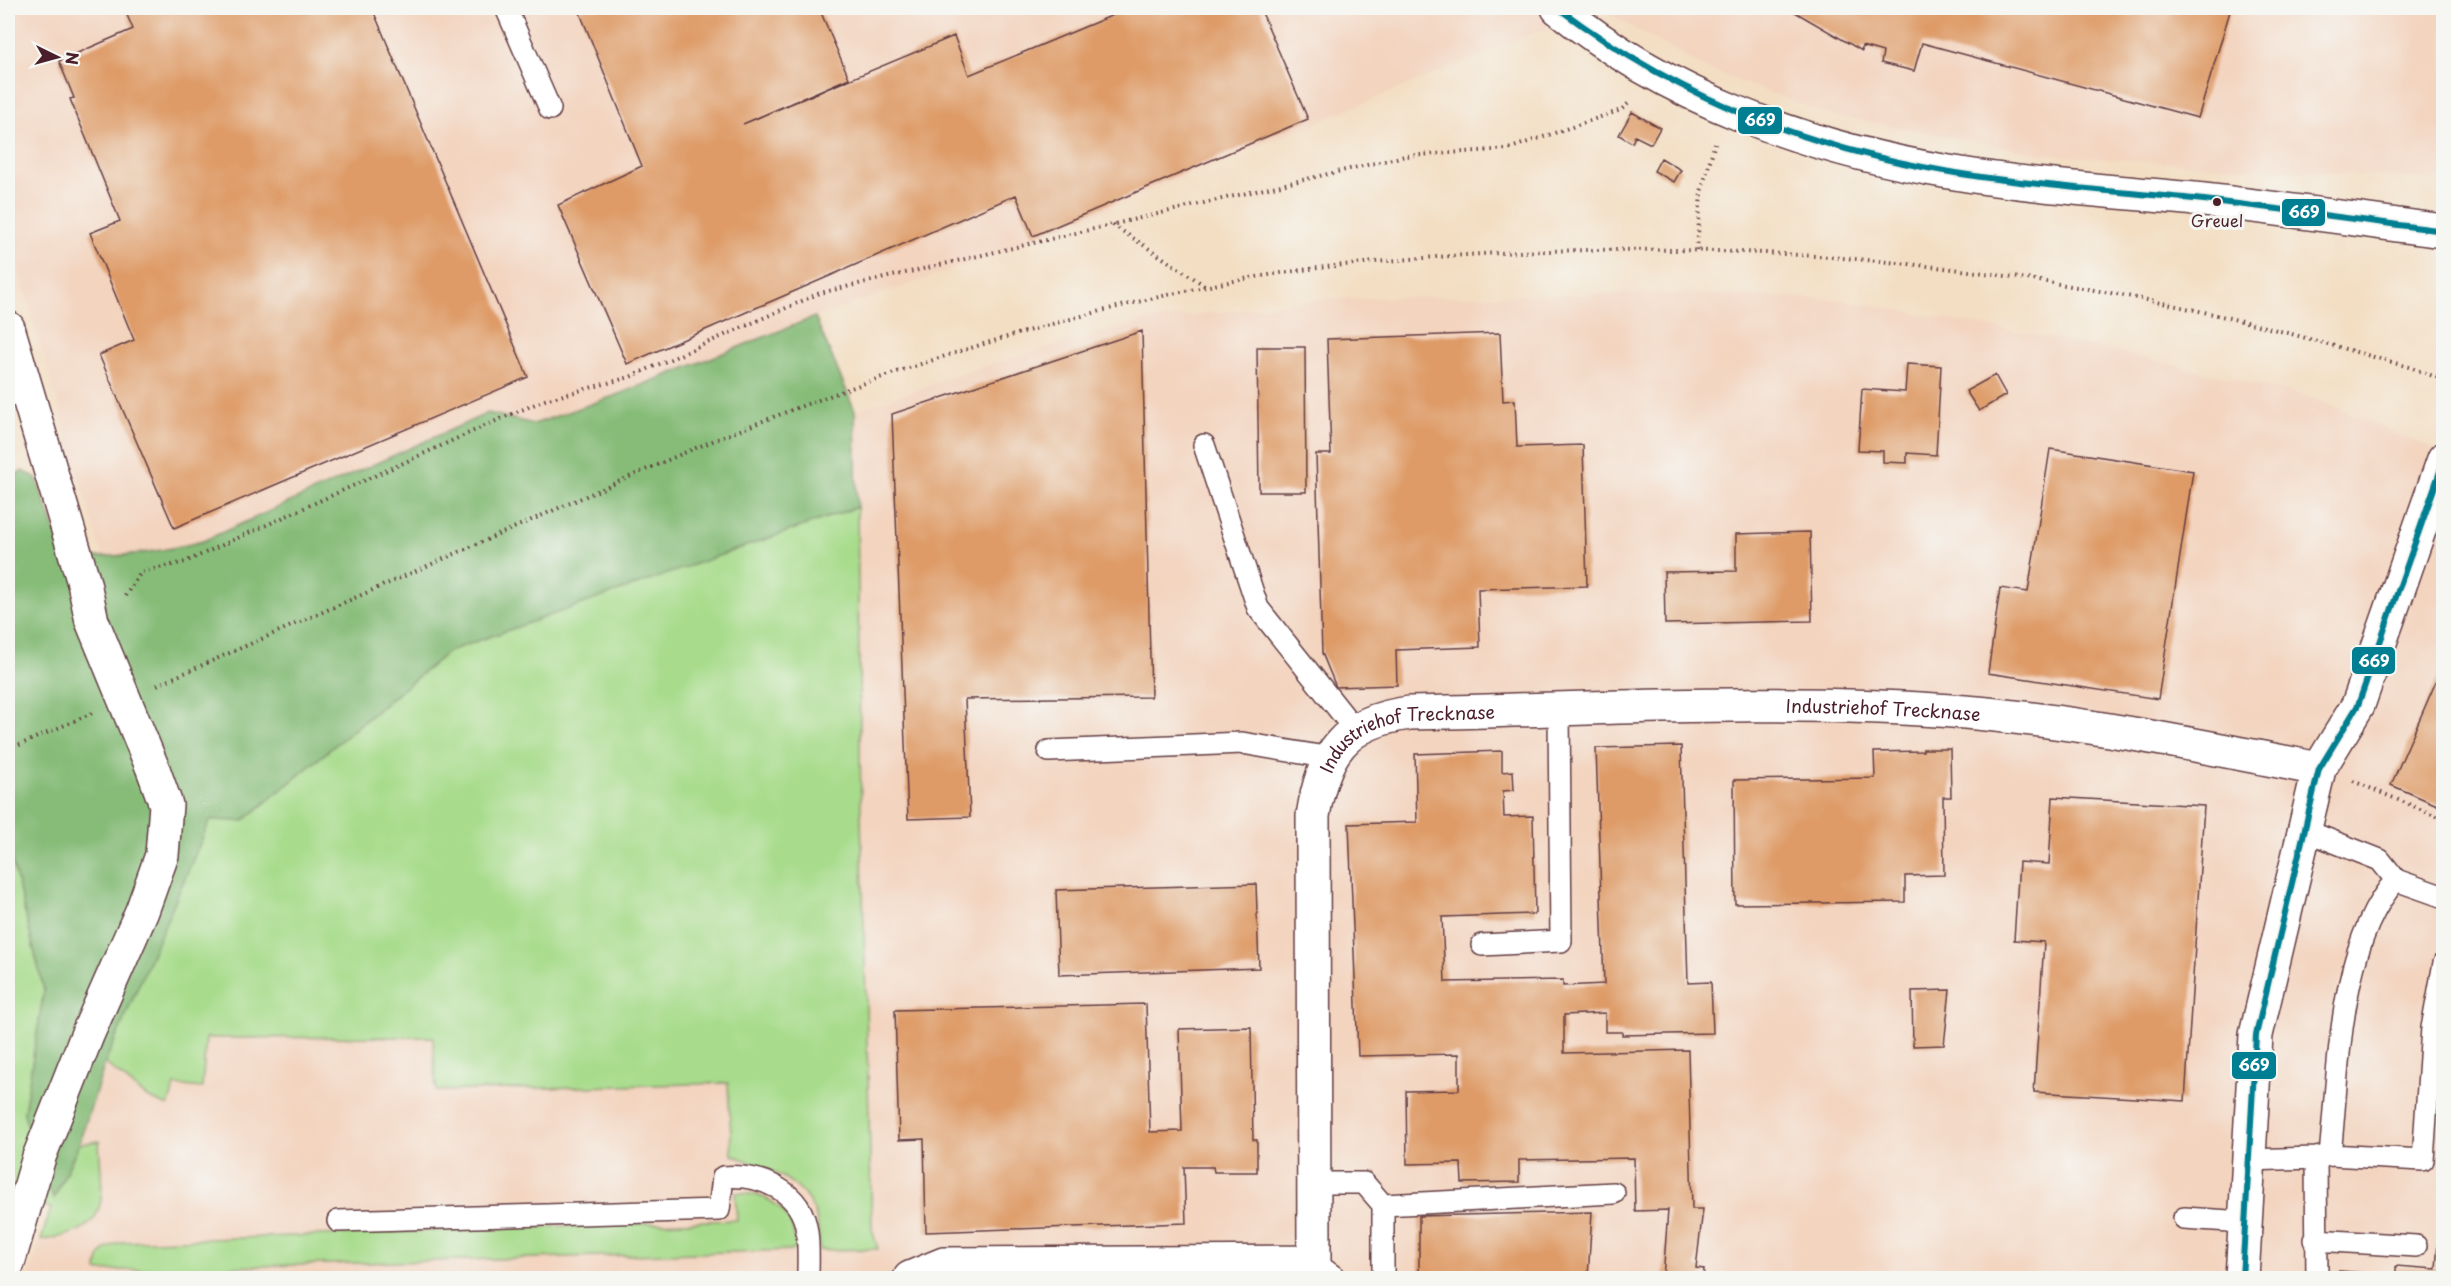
<svg xmlns="http://www.w3.org/2000/svg" width="2451" height="1286" viewBox="0 0 2451 1286" font-family="'Playpen Sans',sans-serif">
	<rect width="100%" height="100%" fill="#f6f6f2"/>
	<filter id="ink" filterUnits="userSpaceOnUse"><feTurbulence type="fractalNoise" baseFrequency=".0167" numOctaves="2"/><feDisplacementMap in="SourceGraphic" scale="12" xChannelSelector="R" yChannelSelector="G"/><feConvolveMatrix kernelMatrix="1 2 1 2 8 2 1 2 1" color-interpolation-filters="sRGB"/></filter>
	<filter id="wash" filterUnits="userSpaceOnUse"><feTurbulence type="fractalNoise" baseFrequency=".008" numOctaves="4" result="noise"/><feDisplacementMap in="SourceGraphic" scale="24" xChannelSelector="R" yChannelSelector="G"/><feGaussianBlur stdDeviation="1.35" result="paint"/><feColorMatrix in="noise" values="0 0 0 0 0 0 0 0 0 0 0 0 0 0 0 0 0 1.4 0 .05"/><feComposite in="paint" operator="in"/></filter>
	<g filter="url(#wash)">
		<rect width="100%" height="100%" fill="#f3dec3"/>
		<path fill="#f3d4bf" d="M 8,8 L 1594,8 L 1005,251 L 815,317 L 614,396 L 533,424 L 488,413 L 203,541 L 161,552 L 103,558 L 8,234 Z
			M 1598,8 L 2443,8 L 2443,180 L 2050,155 L 1826,114 L 1705,68 Z
			M 1643,293 L 1838,299 L 2082,344 L 2311,397 L 2443,453 L 2443,1278 L 28,1278 L 54,1198 L 79,1144 L 105,1063 L 447,696 L 872,1228 L 861,816 L 855,411 L 990,364 L 1146,321 L 1325,299 Z"/>
		<path fill="#a8dc8c" stroke="#797e5c" stroke-width="1.5" d="M 857,507 L 861,816 L 872,1229 L 878,1249 L 820,1250 C 818,1239 819,1227 816,1217 C 806,1180 763,1167 732,1155 L 728,1083 L 436,1091 L 433,1037 L 206,1038 L 202,1088 L 175,1085 L 168,1106 L 147,1097 L 105,1063 L 210,820 L 243,821 L 449,651 Z
			M 8,844 L 44,990 L 24,1113 L 33,1145 L 8,1229 Z
			M 99,1141 C 102,1201 114,1231 41,1240 L 51,1208 L 35,1203 L 42,1175 L 54,1198 L 79,1144 Z
			M 735,1193 C 772,1192 795,1213 796,1250 L 97,1271 C 97,1252 107,1246 124,1242 L 737,1220 Z"/>
		<path fill="#86bc78" stroke="#686e52" stroke-width="1.5" d="M 815,317 L 855,411 L 857,507 L 449,651 L 243,821 L 210,820 L 105,1063 L 79,1144 L 54,1198 L 42,1175 L 24,1113 L 44,990 L 8,844 L 8,485 L 11,478 L 22,471 L 36,477 L 65,558 C 112,558 157,553 203,541 L 488,413 L 534,424 L 614,396 Z"/>
		<g id="blocks">
			<path fill="#de9b68" d="M 124,8 L 372,8 L 528,377 L 174,528 L 99,355 L 134,340 L 90,233 L 120,221 L 70,99 L 74,98 L 59,61 L 133,29 Z
				M 578,8 L 819,8 L 849,78 L 743,124 L 954,36 L 969,75 L 1130,8 L 1260,8 L 1308,119 L 1033,236 L 1016,195 L 627,364 L 558,205 L 642,166 Z
				M 1788,8 L 2231,8 L 2198,118 L 1922,43 L 1914,71 L 1881,63 L 1883,52 L 1862,46 L 1862,51 Z
				M 1632,112 L 1660,128 L 1651,144 L 1635,136 L 1632,143 L 1619,135 Z
				M 1661,158 L 1681,170 L 1674,182 L 1654,171 Z
				M 1142,331 L 1151,697 L 965,699 L 970,817 L 908,819 L 892,414 Z
				M 1500,333 L 1503,401 L 1515,400 L 1517,447 L 1583,445 L 1587,586 L 1478,589 L 1480,647 L 1396,650 L 1397,685 L 1336,687 L 1322,653 L 1316,454 L 1331,454 L 1327,339 Z
				M 1257,347 L 1305,347 L 1306,492 L 1259,492 Z
				M 1907,364 L 1941,366 L 1936,455 L 1907,453 L 1907,463 L 1883,462 L 1883,451 L 1858,450 L 1862,389 L 1905,392 Z
				M 1995,375 L 2006,395 L 1979,411 L 1966,391 Z
				M 2050,449 L 2193,471 L 2158,699 L 1988,673 L 2000,588 L 2028,592 Z
				M 1810,532 L 1812,621 L 1665,624 L 1664,572 L 1736,571 L 1736,534 Z
				M 2444,663 L 2444,808 L 2391,785 Z
				M 1681,746 L 1688,983 L 1711,982 L 1713,1033 L 1622,1035 L 1622,1032 L 1605,1032 L 1605,1013 L 1564,1015 L 1564,1053 L 1688,1050 L 1692,1209 L 1703,1209 L 1696,1268 L 1704,1269 L 1703,1278 L 1663,1278 L 1668,1210 L 1635,1211 L 1634,1158 L 1519,1160 L 1519,1182 L 1462,1183 L 1461,1163 L 1407,1164 L 1406,1091 L 1459,1090 L 1459,1054 L 1358,1056 L 1349,824 L 1417,822 L 1415,754 L 1502,751 L 1502,772 L 1513,771 L 1514,790 L 1503,791 L 1504,817 L 1533,816 L 1535,914 L 1442,917 L 1445,982 L 1563,980 L 1563,986 L 1604,984 L 1596,748 Z
				M 1923,749 L 1950,749 L 1951,797 L 1943,797 L 1944,875 L 1905,876 L 1905,902 L 1735,904 L 1734,780 L 1875,778 L 1874,752 L 1923,751 Z
				M 2053,797 L 2204,806 L 2185,1101 L 2034,1092 L 2044,942 L 2014,940 L 2019,862 L 2049,864 Z
				M 1256,884 L 1259,968 L 1059,975 L 1056,890 Z
				M 1950,990 L 1944,1045 L 1913,1046 L 1912,991 Z
				M 1146,1004 L 1150,1132 L 1182,1131 L 1179,1029 L 1251,1027 L 1253,1140 L 1257,1140 L 1257,1172 L 1214,1172 L 1213,1167 L 1184,1167 L 1186,1223 L 926,1232 L 924,1139 L 899,1140 L 895,1010 Z
				M 2442,1190 L 2444,1278 L 2338,1278 L 2339,1271 L 2396,1275 L 2396,1266 L 2436,1269 Z
				M 1592,1212 L 1588,1278 L 1419,1278 L 1419,1216 Z"/>
		</g>
	</g>
	<g filter="url(#ink)">
		<use href="#blocks" fill-opacity="0" stroke="#633c42" stroke-width="1.5"/>
		<g fill="none" stroke-linecap="round" stroke-linejoin="round">
			<g stroke="#633c42" stroke-width="24">
				<path id="service" d="M 506,8 L 550,109
					M 1204,445 L 1258,608 L 1355,730
					M 1049,751 L 1242,743 L 1331,758
					M 2304,830 L 2380,860 L 2396,880 L 2444,897
					M 1482,945 L 1561,941 L 1559,710
					M 2330,1155 C 2339,1072 2338,944 2396,880
					M 2316,1158 L 2317,1278
					M 2248,1160 L 2316,1158 L 2330,1155 L 2423,1160 L 2432,1028 L 2444,963
					M 1314,1183 L 1364,1183 L 1383,1205
					M 2184,1218 L 2245,1222
					M 338,1221 L 719,1210 L 723,1177 C 760,1174 802,1190 807,1232 C 809,1247 808,1263 808,1278
					M 2315,1240 L 2416,1246
					M 1314,1262 L 1336,1278
					M 1383,1278 L 1383,1205 L 1614,1193"/>
			</g>
			<g stroke="#633c42" stroke-width="36">
				<g id="minor">
					<path d="M 1558,8 C 1667,98 1811,149 1949,172 C 2030,186 2112,191 2194,199 C 2277,208 2360,220 2444,231"/>
					<path d="M 8,328 L 84,583 L 92,621"/>
					<path d="M 8,1263 L 39,1157 L 88,1033 L 142,911 L 162,855 L 166,805 L 153,769"/>
					<path id="s1" d="M 910,1278 L 944,1264 L 1314,1262 L 1313,816 C 1323,753 1344,721 1410,713 C 1595,709 1781,697 1965,712 C 2084,722 2202,746 2319,769"/>
					<path d="M 2242,1278 L 2256,1035 L 2319,769 L 2358,705 L 2444,459"/>
				</g>
			</g>
			<path stroke="#633c42" stroke-width="4" stroke-dasharray="1.5 4.5" stroke-linecap="butt" d="M 1113,225 L 1207,287
				M 1697,250 L 1701,192 L 1715,143
				M 125,596 L 141,572 L 185,562 L 500,419 L 545,400 L 630,377 L 820,293 L 1405,156 L 1508,149 L 1621,110 L 1630,102
				M 157,685 L 686,452 C 864,378 1045,318 1234,281 C 1301,268 1369,262 1437,257 C 1687,238 1949,256 2195,310 C 2267,326 2338,347 2409,367 L 2444,380
				M 8,750 L 92,713
				M 2353,781 L 2444,819"/>
			<use href="#service" stroke="#fff" stroke-width="21"/>
			<use href="#minor" stroke="#fff" stroke-width="33"/>
			<g stroke="#633c42" stroke-width="36" stroke-linecap="butt">
				<path id="minor-bridge" d="M 92,621 L 153,769"/>
			</g>
			<use href="#minor-bridge" stroke="#fff" stroke-width="33"/>
			<g stroke="#f6f6f2" stroke-width="10">
				<path id="bus-1" d="M 1558,8 C 1686,104 1823,154 1981,177 C 2052,187 2123,192 2194,199 C 2277,208 2360,220 2444,231
					M 2242,1278 L 2256,1035 L 2319,769 L 2358,705 L 2444,460"/>
			</g>
			<use href="#bus-1" stroke="#007e92" stroke-width="6"/>
		</g>
	</g>
	<circle fill="#4a1f2b" stroke="#f6f6f2" stroke-width="2" cx="2217" cy="202" r="5"/>
	<g text-anchor="middle" dominant-baseline="central" stroke-width="6" stroke-linejoin="round" paint-order="stroke">
		<g font-size="16" fill="#4a1f2b" stroke="#f6f6f2">
			<text x="2217" y="220">Greuel</text>
		</g>
		<g font-size="18" fill="#4a1f2b" stroke="#f6f6f2">
			<text stroke="none"><textPath href="#s1" startOffset="1482">Industriehof Trecknase</textPath></text>
			<text stroke="none"><textPath href="#s1" startOffset="996">Industriehof Trecknase</textPath></text>
		</g>
	</g>
	<g stroke="#f6f6f2" stroke-width="2">
		<rect x="1737" y="106" width="46" height="29" rx="6" fill="#007e92"/>
		<rect x="2281" y="198" width="45" height="29" rx="6" fill="#007e92"/>
		<rect x="2351" y="646" width="45" height="29" rx="6" fill="#007e92"/>
		<rect x="2231" y="1051" width="46" height="29" rx="6" fill="#007e92"/>
	</g>
	<g font-size="16" text-anchor="middle" font-weight="bold" fill="#fff">
		<text x="1760" y="126">669</text>
		<text x="2304" y="218">669</text>
		<text x="2374" y="667">669</text>
		<text x="2254" y="1071">669</text>
	</g>
	<rect width="2451" height="1286" fill="none" stroke="#f6f6f2" stroke-width="30"/>
	<g transform="translate(57 57) rotate(95)" stroke="#f6f6f2" stroke-width="4.5" paint-order="stroke">
	<path d="M0-4.5L10 22L0 15L-10 22Z" fill="#4a1f2b"/>
	<text y="-9" font-size="16" font-weight="bold" text-anchor="middle" fill="#4a1f2b">N</text>
	</g>
</svg>
